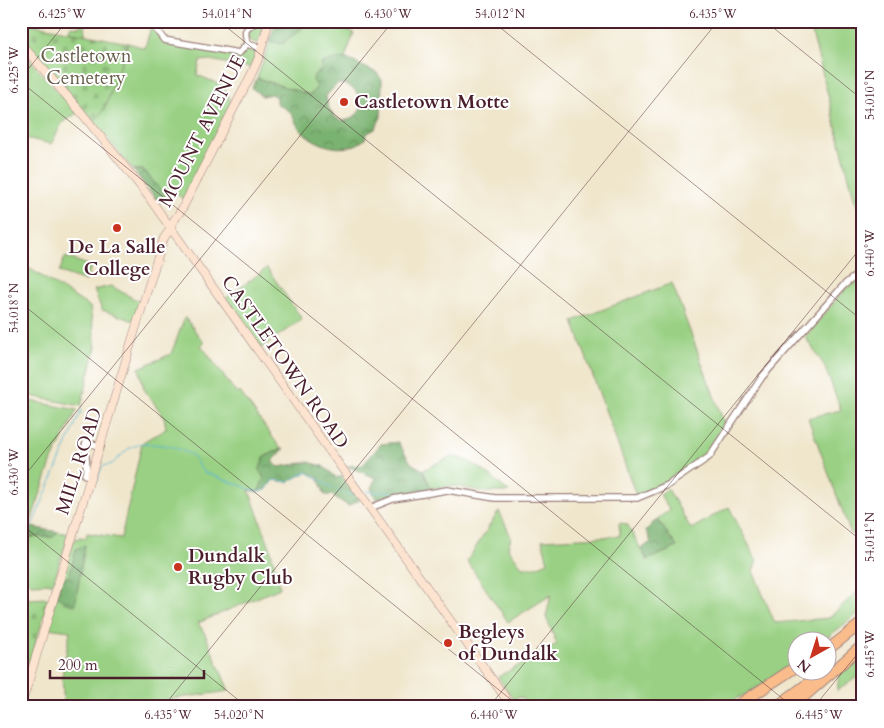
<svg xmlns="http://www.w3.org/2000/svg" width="884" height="728" viewBox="0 0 884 728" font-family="Cardo,serif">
	<defs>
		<pattern id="forest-crowns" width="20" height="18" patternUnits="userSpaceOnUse" patternTransform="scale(1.25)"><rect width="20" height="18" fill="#7ab271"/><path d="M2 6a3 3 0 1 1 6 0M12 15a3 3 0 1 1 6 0" fill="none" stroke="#66905d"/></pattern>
		<pattern id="cemetery-stones" width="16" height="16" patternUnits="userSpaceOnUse" patternTransform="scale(1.25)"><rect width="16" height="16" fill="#99d083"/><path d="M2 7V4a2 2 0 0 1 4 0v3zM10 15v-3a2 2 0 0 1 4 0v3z" fill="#85b271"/></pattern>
	</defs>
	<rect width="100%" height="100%" fill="#fff"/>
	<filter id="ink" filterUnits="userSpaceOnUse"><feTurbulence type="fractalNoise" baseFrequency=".02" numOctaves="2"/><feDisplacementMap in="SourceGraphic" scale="10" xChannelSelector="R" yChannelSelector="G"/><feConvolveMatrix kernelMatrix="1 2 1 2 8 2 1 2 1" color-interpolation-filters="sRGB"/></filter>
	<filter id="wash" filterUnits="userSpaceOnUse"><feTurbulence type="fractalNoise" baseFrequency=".0096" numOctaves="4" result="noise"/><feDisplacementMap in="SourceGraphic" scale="20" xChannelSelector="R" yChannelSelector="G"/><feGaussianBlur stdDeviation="1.12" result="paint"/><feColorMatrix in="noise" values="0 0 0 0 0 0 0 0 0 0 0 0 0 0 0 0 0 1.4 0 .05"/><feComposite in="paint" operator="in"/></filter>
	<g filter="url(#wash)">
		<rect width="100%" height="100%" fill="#f0e6cc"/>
		<path fill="#99d083" stroke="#727857" d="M 81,21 L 85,21 L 85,35 L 68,31 L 71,26 L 80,27 Z
			M 261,21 L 266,21 L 258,44 L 249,40 L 247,33 Z
			M 306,21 L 330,21 L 354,33 L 345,58 L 322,63 L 317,87 L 310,95 L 257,78 L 270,41 L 282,44 L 308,23 Z
			M 809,21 L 863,21 L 863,215 L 855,201 Z
			M 151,27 L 163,42 L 236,56 L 250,48 L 256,52 L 251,68 L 210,60 L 200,61 L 197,75 L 224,86 L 232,104 L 183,199 L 173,191 L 166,197 L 144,170 L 133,170 L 94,122 L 105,108 L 128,43 L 145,48 Z
			M 21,50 L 77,113 L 63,122 L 51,144 L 21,137 Z
			M 65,257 L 91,266 L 86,281 L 59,272 Z
			M 24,265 L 90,307 L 96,347 L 81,406 L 21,394 L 21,273 Z
			M 267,268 L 302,319 L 261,348 L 226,298 Z
			M 863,277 L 863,532 L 851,534 L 808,418 L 841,410 L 824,365 L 805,337 L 846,288 Z
			M 672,283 L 726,428 L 698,462 L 652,490 L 636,495 L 573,321 Z
			M 111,286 L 140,302 L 134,321 L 102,310 L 94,290 Z
			M 185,317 L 204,343 L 201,345 L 237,394 L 240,392 L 281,449 L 264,457 L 260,469 L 264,479 L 258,492 L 249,490 L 270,547 L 280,588 L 198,623 L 205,634 L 229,691 L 115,707 L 64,707 L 62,676 L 70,631 L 47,628 L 57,596 L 66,603 L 76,549 L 69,577 L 61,580 L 73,541 L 80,537 L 86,538 L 87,533 L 121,538 L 142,443 C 150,436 159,436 166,428 L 164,417 L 144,389 L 139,368 L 171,354 Z
			M 21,399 L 77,410 L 52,460 L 29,527 L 21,525 Z
			M 450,457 C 473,457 492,478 509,492 L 485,492 L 455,486 L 431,488 L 423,470 Z
			M 668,489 L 691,529 L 729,507 L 757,561 L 753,571 L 775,623 L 829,618 L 863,586 L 863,610 L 824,640 L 796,640 L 796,660 L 760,686 L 722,707 L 522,707 L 525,702 L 521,697 L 513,699 L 498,677 L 557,644 L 546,617 L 551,595 L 508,622 L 467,561 L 499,511 L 511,537 L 508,548 L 522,567 L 536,567 L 548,562 L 542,540 L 620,536 L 619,523 L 627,524 L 647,560 L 677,547 L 657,519 L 670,510 L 660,495 Z
			M 58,532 L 69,534 L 53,583 L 31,584 L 21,574 L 21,537 L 53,537 Z
			M 863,654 L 863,673 L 837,691 L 839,675 Z"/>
		<path fill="url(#forest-crowns)" stroke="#62684e" fill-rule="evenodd" d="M 276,21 L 306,21 L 308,23 L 282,44 L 270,41 Z
			M 345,58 L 377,73 L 382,80 L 381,117 L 375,129 L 366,134 L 365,139 C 345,156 315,146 299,128 C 295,123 294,115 289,111 C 285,108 280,106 276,103 L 276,97 L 271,94 L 262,96 L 252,88 L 257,78 L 310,95 L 317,87 L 313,80 L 314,75 L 321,71 L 322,63 L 333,59 ZM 337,84 C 352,83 362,95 361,109 C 346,131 328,118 326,96 Z
			M 133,170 L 144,170 L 166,197 L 159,203 Z
			M 398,442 L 411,463 L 423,470 L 431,488 L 376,499 L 371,488 L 376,478 L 347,466 L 363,465 L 381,444 Z
			M 281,449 L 284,449 L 272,462 L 279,467 L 308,462 L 323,466 L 337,478 L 342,476 L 360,500 L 348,506 L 332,495 L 325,495 L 318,477 L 307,472 L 288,482 L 273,480 L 266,490 L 258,492 L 264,479 L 260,469 L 264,457 Z
			M 657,519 L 677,547 L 647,560 L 641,549 L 651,542 L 646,530 Z
			M 21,525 L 58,532 L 53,537 L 21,537 Z
			M 85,545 L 75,605 L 66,603 L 57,596 L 61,580 L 69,576 L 76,549 Z"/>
		<path fill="url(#cemetery-stones)" stroke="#727857" d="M 21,22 L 128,43 L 105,108 L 94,122 L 21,39 Z
			M 47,598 L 47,606 L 21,691 L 21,609 L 26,599 Z"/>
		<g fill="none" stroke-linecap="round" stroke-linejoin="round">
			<path stroke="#58b6d6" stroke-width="1" d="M 97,481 L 102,466 L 112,464 L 128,449 L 142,443 L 171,446 L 192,455 L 203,472 L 258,492 L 266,490 L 273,480 L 288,482 L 306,472 C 320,478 341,498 355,494
				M 364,492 L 390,492 L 399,495
				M 21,528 L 30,530 L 82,409"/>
		</g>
	</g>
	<g filter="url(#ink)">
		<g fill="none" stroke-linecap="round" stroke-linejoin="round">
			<g stroke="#9d827c" stroke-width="8">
				<path id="street" d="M 76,21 L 77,23
					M 150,21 L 164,40 L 239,53 L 247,44 C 244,27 245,31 257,21
					M 247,44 L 261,48
					M 85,475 C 90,458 82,454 86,442 L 101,447
					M 370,508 L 393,499 L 447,490 L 495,498 L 637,498 L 668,485 L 709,457 L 762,377 L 844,285 L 863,270"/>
			</g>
			<g stroke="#9d827c" stroke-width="9">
				<path id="secondary" d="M 21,44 L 80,111 L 145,192 L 512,707
					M 170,226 L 182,209 L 252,73 L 259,57 L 269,21
					M 21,706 L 146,294 L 164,238 L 171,228"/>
			</g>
			<g stroke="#9d827c" stroke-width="12">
				<path id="highway" d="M 826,651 L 863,622
					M 735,707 L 796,667
					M 776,707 L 818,676
					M 792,707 L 863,645"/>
			</g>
			<use href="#street" stroke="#fff" stroke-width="5.5"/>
			<use href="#secondary" stroke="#fde4d1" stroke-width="8"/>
			<use href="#highway" stroke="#fabc8b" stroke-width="10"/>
		</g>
	</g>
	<path fill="none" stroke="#4a1f2b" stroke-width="1" stroke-opacity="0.45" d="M 219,21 L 863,542M 492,21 L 863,321M 765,21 L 863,100M 21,78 L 67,21M 21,82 L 793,707M 21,303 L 520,707M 21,480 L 393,21M 21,524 L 247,707M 163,707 L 718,21M 489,707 L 863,245M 814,707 L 863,647"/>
	<g fill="#c8321e" stroke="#fff" stroke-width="2">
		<circle cx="344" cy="102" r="5"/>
		<circle cx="117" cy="228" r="5"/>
		<circle cx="178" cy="567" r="5"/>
		<circle cx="448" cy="643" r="5"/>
	</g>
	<g text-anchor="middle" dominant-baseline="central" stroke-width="4" stroke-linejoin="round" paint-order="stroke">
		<g font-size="19" fill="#665d4a" stroke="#fff">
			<text x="86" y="56">Castletown<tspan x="86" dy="22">Cemetery</tspan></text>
		</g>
		<g font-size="19" font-weight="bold" fill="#4a1f2b" stroke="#fff" text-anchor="start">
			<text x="354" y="102">Castletown Motte</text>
			<text x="117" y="247" text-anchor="middle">De La Salle<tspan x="117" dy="22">College</tspan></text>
			<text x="188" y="556">Dundalk<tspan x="188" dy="22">Rugby Club</tspan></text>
			<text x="458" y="632">Begleys<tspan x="458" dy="22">of Dundalk</tspan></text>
		</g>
		<g font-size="19" fill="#4a1f2b" stroke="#fff">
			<text transform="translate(202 131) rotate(-63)">MOUNT AVENUE</text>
			<text transform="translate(285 362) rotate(55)">CASTLETOWN ROAD</text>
			<text transform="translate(79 461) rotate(-72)">MILL ROAD</text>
		</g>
	</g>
	<rect width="884" height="728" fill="none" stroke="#fff" stroke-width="55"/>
	<g transform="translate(812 656) rotate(219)"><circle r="24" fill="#ffffff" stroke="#b7a5aa"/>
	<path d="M0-4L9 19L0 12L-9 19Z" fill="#c8321e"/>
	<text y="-8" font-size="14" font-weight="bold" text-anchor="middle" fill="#4a1f2b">N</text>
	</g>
	<path d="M50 670v8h154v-8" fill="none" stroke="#4a1f2b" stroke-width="2.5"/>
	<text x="58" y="670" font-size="15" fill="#4a1f2b" stroke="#ffffff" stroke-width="4" paint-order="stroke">200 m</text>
	<rect x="28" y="28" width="828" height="672" fill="none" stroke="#4a1f2b" stroke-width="2"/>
	<g font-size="12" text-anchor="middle" fill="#4a1f2b">
		<text x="62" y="18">6.425°W</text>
		<text x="227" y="18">54.014°N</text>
		<text x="388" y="18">6.430°W</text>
		<text x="500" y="18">54.012°N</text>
		<text x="713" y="18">6.435°W</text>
		<text transform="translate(14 70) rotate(-90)" y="4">6.425°W</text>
		<text transform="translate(870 95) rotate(-90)" y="4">54.010°N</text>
		<text transform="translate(870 253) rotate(-90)" y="4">6.440°W</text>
		<text transform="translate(14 308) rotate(-90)" y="4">54.018°N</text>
		<text transform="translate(14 472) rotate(-90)" y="4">6.430°W</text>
		<text transform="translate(870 537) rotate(-90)" y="4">54.014°N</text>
		<text transform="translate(870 654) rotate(-90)" y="4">6.445°W</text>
		<text x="168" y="719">6.435°W</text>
		<text x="239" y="719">54.020°N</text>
		<text x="494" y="719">6.440°W</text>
		<text x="819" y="719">6.445°W</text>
	</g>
</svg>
